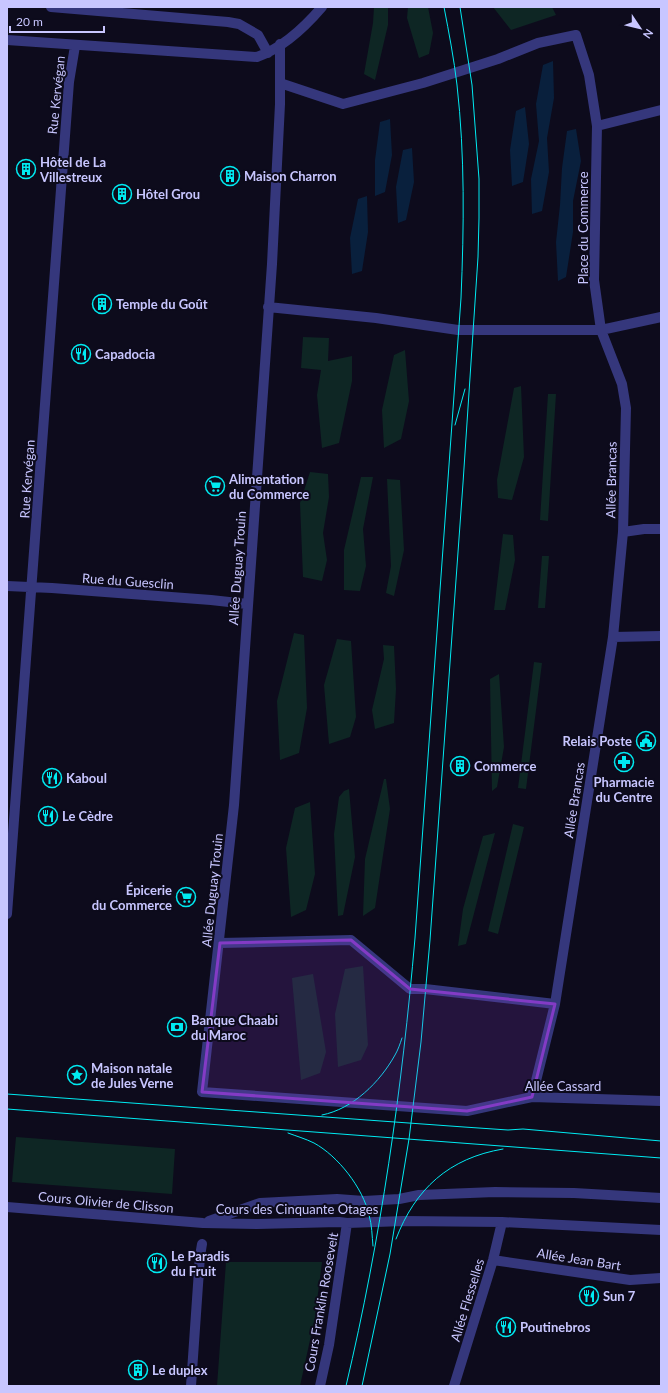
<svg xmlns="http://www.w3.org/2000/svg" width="668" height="1393" viewBox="0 0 668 1393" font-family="Lato,sans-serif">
	<rect width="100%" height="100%" fill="#0d0b1c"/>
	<path fill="#0e2624" d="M 374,7 L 388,7 L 388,25 L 375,80 L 364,74 L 373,23 Z
		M 408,7 L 428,7 L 433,33 L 429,54 L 419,58 L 407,18 Z
		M 493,7 L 552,7 L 556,15 L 511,30 Z
		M 303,337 L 329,338 L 328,361 L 352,356 L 352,381 L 339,443 L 322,448 L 317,395 L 321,370 L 301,368 Z
		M 405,350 L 409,401 L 401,439 L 384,448 L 382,410 L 394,355 Z
		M 521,386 L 524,457 L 512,500 L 498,498 L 497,480 L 514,388 Z
		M 548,394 L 556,394 L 548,521 L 540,520 Z
		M 310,472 L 328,474 L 329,497 L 323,533 L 327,560 L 322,581 L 303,577 L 300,503 Z
		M 361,477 L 373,477 L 363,529 L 366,566 L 360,591 L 344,590 L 344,550 Z
		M 387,479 L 400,480 L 404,550 L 394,596 L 386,593 L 391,566 Z
		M 503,534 L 513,535 L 515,560 L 505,610 L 494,610 Z
		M 542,556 L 549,556 L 545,608 L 538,608 Z
		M 294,633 L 304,635 L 307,708 L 299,753 L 280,760 L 277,701 Z
		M 337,639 L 351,641 L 356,717 L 350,737 L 329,744 L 324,685 Z
		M 383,645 L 394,646 L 396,689 L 394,723 L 375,729 L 372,710 L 384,659 Z
		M 534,662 L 542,663 L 526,789 L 518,788 Z
		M 499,674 L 504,747 L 497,787 L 492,791 L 490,679 Z
		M 384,779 L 386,779 L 390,809 L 375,908 L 363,916 L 365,859 Z
		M 349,789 L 355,857 L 343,915 L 338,916 L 334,834 L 339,797 L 344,791 Z
		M 310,802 L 315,874 L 306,910 L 291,917 L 286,848 L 295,808 Z
		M 513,824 L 524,827 L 498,934 L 488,931 Z
		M 495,833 L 466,944 L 458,946 L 463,909 L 483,836 Z
		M 363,966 L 368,1045 L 361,1060 L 338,1067 L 335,1014 L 345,969 Z
		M 313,974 L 326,1052 L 320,1073 L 301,1080 L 292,978 Z
		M 16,1137 L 175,1149 L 172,1194 L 12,1182 Z
		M 226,1262 L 322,1262 L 315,1317 L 300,1386 L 217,1386 Z"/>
	<path fill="#09203d" d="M 553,61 L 554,98 L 547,138 L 549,172 L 542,211 L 532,214 L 531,179 L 539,141 L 536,104 L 543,65 Z
		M 525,107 L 529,144 L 523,182 L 512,186 L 510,150 L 516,111 Z
		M 390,119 L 392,155 L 385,192 L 375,196 L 375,160 L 380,122 Z
		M 576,129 L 581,161 L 573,201 L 573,232 L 566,277 L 558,281 L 556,242 L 560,205 L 562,168 L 567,131 Z
		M 412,148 L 414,182 L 406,220 L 398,223 L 396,187 L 403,150 Z
		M 367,196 L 368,232 L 362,271 L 352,274 L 350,238 L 358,199 Z"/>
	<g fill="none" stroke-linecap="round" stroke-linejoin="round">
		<path stroke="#35377c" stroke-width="10" d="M 51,7 L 228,22 L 239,24 L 258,35 L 268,53
			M 7,40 L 257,57 C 283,48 304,28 322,7
			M 280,44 L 280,104 L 272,264 L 234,805 L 202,1092 L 467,1111 L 532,1097 L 661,1101
			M 280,83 L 343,104 L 423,83 L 498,59 L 538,43 L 576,35 L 589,75 L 597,126 L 594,280 L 601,330 L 622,384 L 626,408 L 623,532 L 613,637 L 555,1004 L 532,1097
			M 597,126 L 661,110
			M 268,307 L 376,318 L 458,330 L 601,330 L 661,317
			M 623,532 L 644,529 L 661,529
			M 7,586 L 52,588 L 211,600 L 247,604
			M 613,637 L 661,636
			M 7,914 L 69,82 L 75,46
			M 220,943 L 351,940 L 410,989 L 425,989 L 555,1004
			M 7,1207 L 203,1223 L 257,1224 L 339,1222 L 347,1223 L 404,1221 L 502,1222 L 661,1230
			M 209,1221 L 260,1203 L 337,1199 L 364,1201 L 399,1199 L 419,1195 L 495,1192 L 574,1193 L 661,1198
			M 493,1260 L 630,1280 L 661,1278
			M 191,1386 L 200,1256 L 202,1244
			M 320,1386 L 329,1345 L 347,1223
			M 454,1386 L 493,1260 L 502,1222"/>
		<path stroke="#00eaf1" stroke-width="1" d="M 455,425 L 465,389
			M 7,1094 L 464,1127 L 508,1130 L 523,1129 L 661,1141
			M 7,1109 L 661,1158
			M 322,1115 C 353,1109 380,1082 395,1055 C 398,1050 400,1044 402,1038
			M 288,1133 C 296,1136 306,1139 314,1143 C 338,1156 363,1188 369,1215 C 372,1225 372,1236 373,1246
			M 396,1239 C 415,1189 449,1158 503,1149
			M 346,1386 C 381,1238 402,1089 415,938 L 461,298 C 464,227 465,156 457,85 C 454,59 449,33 444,7
			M 362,1386 L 390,1254 L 409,1139 L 421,1042 L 430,940 L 463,483 L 478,257 L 479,218 L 479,179 L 472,85 L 460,7"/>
	</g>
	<path fill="#833bc5" fill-opacity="0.2" stroke="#833bc5" stroke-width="3" stroke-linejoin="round" d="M 351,940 L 410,989 L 555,1004 L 532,1097 L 467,1111 L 202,1092 L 220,943 Z"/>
	<defs>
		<g id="building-ring" transform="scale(1)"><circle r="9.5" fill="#0d0b1c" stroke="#00eaf1" stroke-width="1.5"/><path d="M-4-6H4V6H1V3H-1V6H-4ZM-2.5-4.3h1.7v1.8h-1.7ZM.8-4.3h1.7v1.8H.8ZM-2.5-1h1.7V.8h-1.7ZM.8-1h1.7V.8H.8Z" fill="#00eaf1"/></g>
		<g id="restaurant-ring" transform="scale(1)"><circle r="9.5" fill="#0d0b1c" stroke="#00eaf1" stroke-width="1.5"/><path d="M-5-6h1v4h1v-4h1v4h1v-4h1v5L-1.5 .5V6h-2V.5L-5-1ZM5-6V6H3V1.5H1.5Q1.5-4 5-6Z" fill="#00eaf1"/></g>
		<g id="supermarket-ring" transform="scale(1)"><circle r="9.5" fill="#0d0b1c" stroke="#00eaf1" stroke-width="1.5"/><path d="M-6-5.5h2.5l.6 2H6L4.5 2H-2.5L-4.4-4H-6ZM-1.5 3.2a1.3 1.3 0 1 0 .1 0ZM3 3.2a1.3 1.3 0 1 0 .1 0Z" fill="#00eaf1"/></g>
		<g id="civic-ring" transform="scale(1)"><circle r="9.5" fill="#0d0b1c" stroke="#00eaf1" stroke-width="1.5"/><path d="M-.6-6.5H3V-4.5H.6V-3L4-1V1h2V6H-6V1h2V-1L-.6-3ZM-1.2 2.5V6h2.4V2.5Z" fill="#00eaf1"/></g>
		<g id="pharmacy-ring" transform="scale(1)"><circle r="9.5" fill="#0d0b1c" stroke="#00eaf1" stroke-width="1.5"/><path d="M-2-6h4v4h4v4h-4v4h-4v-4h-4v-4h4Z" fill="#00eaf1"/></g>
		<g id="bank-ring" transform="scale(1)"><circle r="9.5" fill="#0d0b1c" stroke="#00eaf1" stroke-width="1.5"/><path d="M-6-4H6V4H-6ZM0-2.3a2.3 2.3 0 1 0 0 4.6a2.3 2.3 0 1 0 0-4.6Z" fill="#00eaf1"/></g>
		<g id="sight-ring" transform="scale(1)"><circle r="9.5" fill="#0d0b1c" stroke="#00eaf1" stroke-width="1.5"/><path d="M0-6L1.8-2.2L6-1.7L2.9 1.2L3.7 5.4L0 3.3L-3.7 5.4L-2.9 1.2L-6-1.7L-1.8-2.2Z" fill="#00eaf1"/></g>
	</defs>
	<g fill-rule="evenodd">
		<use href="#building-ring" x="26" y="169"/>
		<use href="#building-ring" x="230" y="176"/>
		<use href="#building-ring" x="122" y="194"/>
		<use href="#building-ring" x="102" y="304"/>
		<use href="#restaurant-ring" x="81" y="354"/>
		<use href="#supermarket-ring" x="215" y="486"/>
		<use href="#civic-ring" x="646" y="741"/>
		<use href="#pharmacy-ring" x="624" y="762"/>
		<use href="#building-ring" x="460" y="766"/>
		<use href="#restaurant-ring" x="52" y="778"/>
		<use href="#restaurant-ring" x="48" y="816"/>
		<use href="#supermarket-ring" x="186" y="897"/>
		<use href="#bank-ring" x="177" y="1027"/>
		<use href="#sight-ring" x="77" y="1075"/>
		<use href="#restaurant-ring" x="157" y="1263"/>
		<use href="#restaurant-ring" x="589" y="1296"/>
		<use href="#restaurant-ring" x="506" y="1327"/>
		<use href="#building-ring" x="138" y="1370"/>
	</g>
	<g text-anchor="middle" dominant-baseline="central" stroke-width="4" stroke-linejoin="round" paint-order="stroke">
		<g font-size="13" fill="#c8c6ff" stroke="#0d0b1c">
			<text transform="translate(56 95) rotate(-84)">Rue Kervégan</text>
			<text transform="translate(583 228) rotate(-90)">Place du Commerce</text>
			<text transform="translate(27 479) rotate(-86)">Rue Kervégan</text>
			<text transform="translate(611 480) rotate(-89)">Allée Brancas</text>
			<text transform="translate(237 568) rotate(-86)">Allée Duguay Trouin</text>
			<text transform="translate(128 581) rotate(4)">Rue du Guesclin</text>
			<text transform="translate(574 800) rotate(-81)">Allée Brancas</text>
			<text transform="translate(212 890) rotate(-84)">Allée Duguay Trouin</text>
			<text x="563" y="1086">Allée Cassard</text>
			<text transform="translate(106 1202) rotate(5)">Cours Olivier de Clisson</text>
			<text x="297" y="1209">Cours des Cinquante Otages</text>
			<text transform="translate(579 1259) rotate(9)">Allée Jean Bart</text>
			<text transform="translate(467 1300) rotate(-73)">Allée Flesselles</text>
			<text transform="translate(321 1302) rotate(-80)">Cours Franklin Roosevelt</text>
		</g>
		<g font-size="13" font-weight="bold" fill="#c8c6ff" stroke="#0d0b1c" text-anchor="start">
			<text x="40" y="162">Hôtel de La<tspan x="40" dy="15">Villestreux</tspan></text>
			<text x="244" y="176">Maison Charron</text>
			<text x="136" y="194">Hôtel Grou</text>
			<text x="116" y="304">Temple du Goût</text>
			<text x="95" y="354">Capadocia</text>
			<text x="229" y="479">Alimentation<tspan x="229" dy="15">du Commerce</tspan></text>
			<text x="632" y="741" text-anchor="end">Relais Poste</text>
			<text x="474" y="766">Commerce</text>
			<text x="66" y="778">Kaboul</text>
			<text x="624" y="782" text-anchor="middle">Pharmacie<tspan x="624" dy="15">du Centre</tspan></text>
			<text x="62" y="816">Le Cèdre</text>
			<text x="172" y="890" text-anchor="end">Épicerie<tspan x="172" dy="15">du Commerce</tspan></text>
			<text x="191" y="1020">Banque Chaabi<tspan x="191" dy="15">du Maroc</tspan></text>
			<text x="91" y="1068">Maison natale<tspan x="91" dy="15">de Jules Verne</tspan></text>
			<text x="171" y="1256">Le Paradis<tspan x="171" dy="15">du Fruit</tspan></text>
			<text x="603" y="1296">Sun 7</text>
			<text x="520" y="1327">Poutinebros</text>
			<text x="152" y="1370">Le duplex</text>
		</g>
	</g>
	<rect width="668" height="1393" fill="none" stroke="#c8c6ff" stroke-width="16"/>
	<g transform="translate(640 28) rotate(125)" stroke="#0d0b1c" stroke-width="3" paint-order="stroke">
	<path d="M0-3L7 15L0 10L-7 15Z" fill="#c8c6ff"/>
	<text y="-6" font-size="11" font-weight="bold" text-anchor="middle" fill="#c8c6ff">N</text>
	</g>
	<path d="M10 26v6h94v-6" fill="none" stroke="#c8c6ff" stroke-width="2"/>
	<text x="16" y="26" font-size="12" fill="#c8c6ff" stroke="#0d0b1c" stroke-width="3" paint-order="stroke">20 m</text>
</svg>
